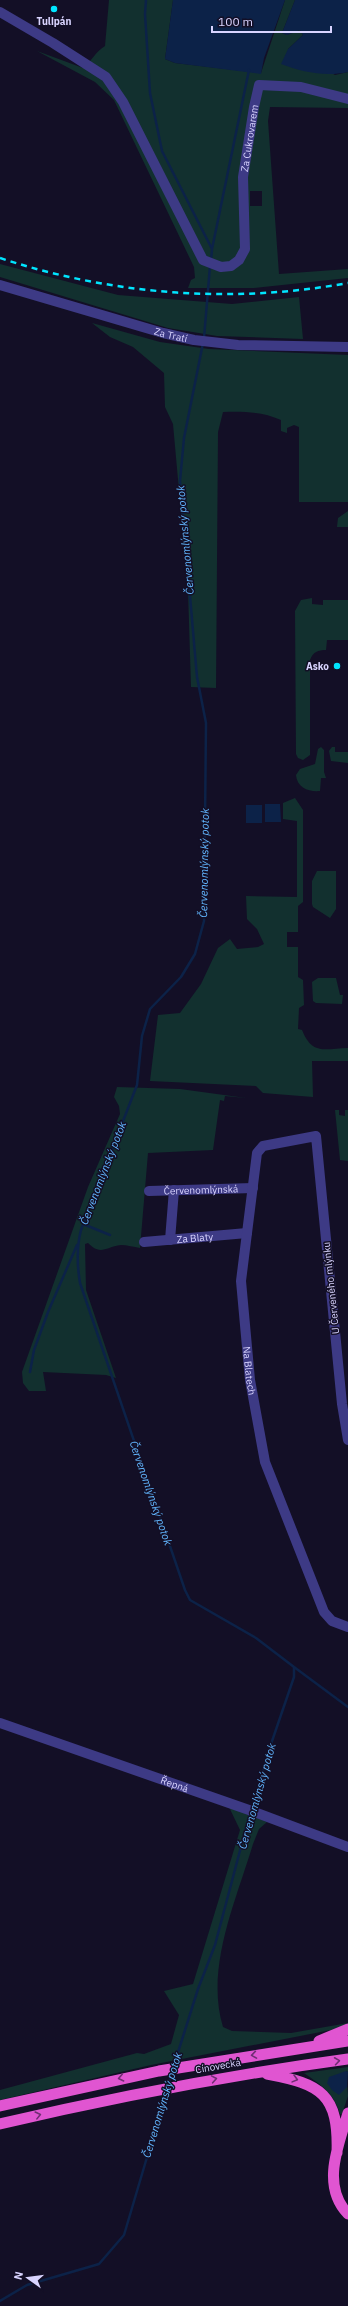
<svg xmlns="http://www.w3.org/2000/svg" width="348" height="2306" viewBox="0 0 348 2306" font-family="'IBM Plex Sans',sans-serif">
	<rect width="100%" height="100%" fill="#130f26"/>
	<path fill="#12302f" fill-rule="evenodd" d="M 109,0 L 173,0 L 165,59 L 175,63 L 261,73 L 285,0 L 295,0 L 282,33 L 287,35 L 300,30 L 303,35 L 288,49 L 335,75 L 348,72 L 348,108 L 270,107 L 268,121 L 279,274 L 348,269 L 348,278 L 254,288 L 188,288 L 191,280 L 195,278 L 194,267 L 114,100 L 95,82 L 37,51 L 83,68 C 92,61 95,52 105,46 ZM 250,191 L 262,191 L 262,206 L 250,206 Z
		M 0,264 L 118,295 L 232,304 L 299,297 L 303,339 L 217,336 L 168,328 L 0,277 Z
		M 92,323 L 160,342 L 209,349 L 348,355 L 348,502 L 299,502 L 299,427 L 294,425 L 287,428 L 287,433 L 281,431 L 281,420 C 263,412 243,411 223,412 L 218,432 L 216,688 L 191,687 L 188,590 L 173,424 L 165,407 L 164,373 L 133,347 L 110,337 Z
		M 348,511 L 348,527 L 337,527 L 338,518 Z
		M 312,598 L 312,604 L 323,605 L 323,600 L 348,600 L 348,640 L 327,640 L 326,650 C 318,650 313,652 310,660 L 310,755 L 303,760 L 298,758 L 296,754 L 295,611 L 301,600 Z
		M 321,747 L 324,750 L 324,772 L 326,778 L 321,778 L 320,791 C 309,792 297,788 296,775 L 300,769 L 315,764 L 318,749 Z
		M 332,747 L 335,747 L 335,752 L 348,752 L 348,763 L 331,761 L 329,751 Z
		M 295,798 L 303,810 L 303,902 L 298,906 L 298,932 L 287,932 L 287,947 L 298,947 L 298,977 L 303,980 L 304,1005 L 299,1008 L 298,1029 L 302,1030 C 312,1055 324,1049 348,1048 L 348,1061 L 312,1061 L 313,1097 L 263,1093 L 256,1086 L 150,1081 L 158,1015 L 180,1013 L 201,984 L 218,948 L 230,939 L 237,949 L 258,947 L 264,944 L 257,929 L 247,919 L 246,896 L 297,897 L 297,821 L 283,819 L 283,803 Z
		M 317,871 L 336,871 L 336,909 L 330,918 L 313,907 L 312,904 L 312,881 Z
		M 318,978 L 336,978 L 340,995 L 343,995 L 342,1004 L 316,1003 L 313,1001 L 312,982 Z
		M 117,1087 L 180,1089 L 246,1098 L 225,1096 L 224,1101 L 220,1100 L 213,1150 L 148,1153 L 140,1248 C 134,1247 127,1245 121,1245 C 105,1247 101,1256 88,1243 L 85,1244 L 86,1290 L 116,1378 L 106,1375 L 43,1372 L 46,1391 L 29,1391 L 23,1383 L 22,1372 L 88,1187 L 120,1114 L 119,1106 L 114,1097 Z
		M 335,1110 L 339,1110 L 339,1115 L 345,1116 L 345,1110 L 348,1110 L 348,1161 L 340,1160 Z
		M 229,1807 L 267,1822 L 259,1829 L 253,1844 C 236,1901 205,1968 223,2027 L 232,2031 L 291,2033 L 348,2023 L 336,2029 L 151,2065 L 0,2100 L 0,2090 L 137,2053 L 144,2054 L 171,2044 L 179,2015 L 164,1991 L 193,1984 L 240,1830 Z
		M 348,2067 L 348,2072 L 346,2071 L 348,2096 L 342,2114 L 340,2114 C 334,2093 321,2085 304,2073 Z"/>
	<path fill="#0c2248" d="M 173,0 L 285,0 L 264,58 L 261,74 L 175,63 L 165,59 Z
		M 295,0 L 348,0 L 348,72 C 325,77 302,72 281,64 L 288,49 L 303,35 L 300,30 L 287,35 L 282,33 Z
		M 280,804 L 281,822 L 265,822 L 265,804 Z
		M 246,805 L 262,805 L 262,823 L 246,823 Z
		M 346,2071 L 348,2072 L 347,2087 L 339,2095 L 332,2090 L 327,2083 L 329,2077 Z"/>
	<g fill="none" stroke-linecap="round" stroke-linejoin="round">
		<path stroke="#0c2248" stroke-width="2.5" d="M 146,0 L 145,14 L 150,93 L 162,151 L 212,249 L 211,261
			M 212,249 L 249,70
			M 204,338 L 210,266
			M 203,343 L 184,438 L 180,481 L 197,677 L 206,723 L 204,921 L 195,954 L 181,977 L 150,1009 L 142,1036 L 137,1085 L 81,1230 C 76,1249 77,1265 80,1283 L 185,1590 L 190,1600 L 256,1638 L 294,1667 L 294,1677 L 270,1747 L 252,1808
			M 83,1224 L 110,1235
			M 30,1372 L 34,1350 L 48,1312 L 77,1245
			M 294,1667 L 348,1707
			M 174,2065 L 198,1989 L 215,1945 L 250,1813
			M 168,2086 L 172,2071
			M 0,2301 L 27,2285 L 99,2264 L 124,2235 L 166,2093"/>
		<g stroke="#3d3a85" stroke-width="10">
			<path id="s1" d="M 0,12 L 53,43 L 106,77 L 123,102 L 203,260 L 221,267 L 231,266 L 239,260 L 245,249 L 243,177 L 254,107 L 259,85 L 301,87 L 348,99"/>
			<path id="s2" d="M 149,1191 L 253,1188"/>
			<path d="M 170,1240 L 174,1190"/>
			<path id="s3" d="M 144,1242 L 247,1233"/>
			<path id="s4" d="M 348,1440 L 342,1404 L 316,1136 L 263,1146 L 257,1153 L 241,1281 L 250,1380 L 265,1462 L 324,1612 L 332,1621 L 348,1627"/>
			<path id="s5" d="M 0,1723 L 249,1810 L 348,1847"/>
		</g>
		<path stroke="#3d3a85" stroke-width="10" id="s6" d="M 0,285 L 163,333 L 194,340 L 238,345 L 348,347"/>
		<path stroke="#e055d1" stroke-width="11" d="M 319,2041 L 348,2029
			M 267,2074 C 321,2084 339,2094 337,2153
			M 0,2106 L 159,2071 L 348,2041
			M 348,2113 C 338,2146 321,2186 348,2214
			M 0,2124 C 115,2097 230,2075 348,2059"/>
		<path stroke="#00e5ff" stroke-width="2.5" stroke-dasharray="6 5" stroke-linecap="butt" d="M 0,258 C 113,295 231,304 348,283"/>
	</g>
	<defs><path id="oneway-chevron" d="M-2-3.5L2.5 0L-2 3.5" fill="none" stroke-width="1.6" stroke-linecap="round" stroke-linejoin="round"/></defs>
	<g stroke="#6f2e73">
		<use href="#oneway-chevron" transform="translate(254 2055) rotate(171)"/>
		<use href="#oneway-chevron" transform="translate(337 2061) rotate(-8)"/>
		<use href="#oneway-chevron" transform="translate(121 2078) rotate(168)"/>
		<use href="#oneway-chevron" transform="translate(214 2079) rotate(-10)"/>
		<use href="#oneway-chevron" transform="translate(295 2079) rotate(15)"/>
		<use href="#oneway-chevron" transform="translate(38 2115) rotate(-14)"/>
	</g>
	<g fill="#00e5ff" stroke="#130f26" stroke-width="1.5">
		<circle cx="54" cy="9" r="4"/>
		<circle cx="337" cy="666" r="4"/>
	</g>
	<g text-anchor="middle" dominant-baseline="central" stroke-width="3" stroke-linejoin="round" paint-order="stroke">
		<g font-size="10" font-weight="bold" fill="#d9d4ff" stroke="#130f26">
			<text x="54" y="21">Tulipán</text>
			<text x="329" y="666" text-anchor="end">Asko</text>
		</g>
		<g font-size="10" fill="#d9d4ff" stroke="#130f26">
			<text stroke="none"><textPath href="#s1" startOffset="495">Za Cukrovarem</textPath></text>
			<text stroke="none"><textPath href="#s6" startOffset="178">Za Tratí</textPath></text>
			<text stroke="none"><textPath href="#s2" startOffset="52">Červenomlýnská</textPath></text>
			<text stroke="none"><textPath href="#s3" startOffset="51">Za Blaty</textPath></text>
			<text transform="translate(331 1288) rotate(-96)">U Červeného mlýnku</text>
			<text stroke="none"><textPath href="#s4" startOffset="588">Na Blatech</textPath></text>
			<text stroke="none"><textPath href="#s5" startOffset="185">Řepná</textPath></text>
			<text transform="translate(218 2066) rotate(-10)">Cínovecká</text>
		</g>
		<g font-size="11" font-style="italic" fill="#62b6ff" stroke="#130f26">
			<text transform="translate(185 540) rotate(-95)">Červenomlýnský potok</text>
			<text transform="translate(204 863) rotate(-89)">Červenomlýnský potok</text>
			<text transform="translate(103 1173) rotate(-69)">Červenomlýnský potok</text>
			<text transform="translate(151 1493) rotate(71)">Červenomlýnský potok</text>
			<text transform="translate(257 1796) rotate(-74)">Červenomlýnský potok</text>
			<text transform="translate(162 2105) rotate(-73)">Červenomlýnský potok</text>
		</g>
	</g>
	<g transform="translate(28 2278) rotate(284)" stroke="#130f26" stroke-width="3" paint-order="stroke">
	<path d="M0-3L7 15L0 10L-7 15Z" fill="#d9d4ff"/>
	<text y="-6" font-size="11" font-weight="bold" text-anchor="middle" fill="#d9d4ff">N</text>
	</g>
	<path d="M212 26v6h119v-6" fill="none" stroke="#d9d4ff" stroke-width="2"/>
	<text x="218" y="26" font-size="12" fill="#d9d4ff" stroke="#130f26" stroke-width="3" paint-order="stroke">100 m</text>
</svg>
